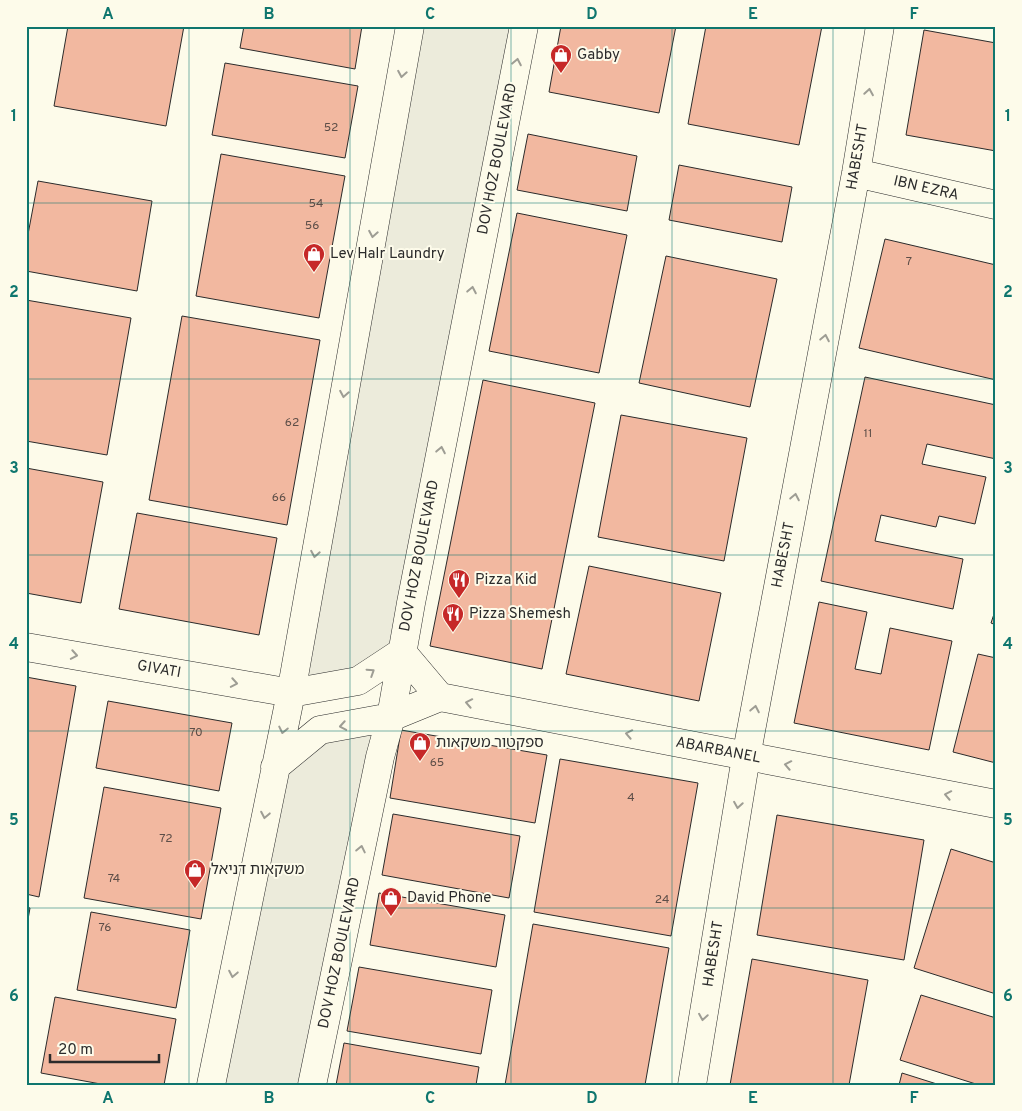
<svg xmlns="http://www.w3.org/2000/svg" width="1022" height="1111" viewBox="0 0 1022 1111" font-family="Overpass,'Noto Sans Hebrew',sans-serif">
	<rect width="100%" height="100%" fill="#fdfbea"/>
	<path fill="#ecebdb" stroke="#74746e" d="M 410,26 L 524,26 L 402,652 L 291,693 Z
		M 391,717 L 312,1085 L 211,1085 L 275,767 L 320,730 Z"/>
	<path fill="#f2b8a0" stroke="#2b2b2b" d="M 68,26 L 184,26 L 166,126 L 54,106 Z
		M 244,26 L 362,26 L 355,69 L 240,48 Z
		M 561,26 L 676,26 L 659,113 L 549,92 Z
		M 706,26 L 822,26 L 799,145 L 688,124 Z
		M 924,30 L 996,43 L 996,151 L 906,135 Z
		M 225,63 L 358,86 L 345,158 L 212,135 Z
		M 528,134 L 637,156 L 627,211 L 517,190 Z
		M 221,154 L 345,176 L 319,318 L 196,296 Z
		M 679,165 L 792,187 L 782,242 L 669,220 Z
		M 38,181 L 152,201 L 137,291 L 26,271 L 26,245 Z
		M 517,213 L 627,235 L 599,373 L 489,351 Z
		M 885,239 L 996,265 L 996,380 L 859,348 Z
		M 666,256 L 777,279 L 750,407 L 639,383 Z
		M 26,300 L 131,318 L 107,455 L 26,441 Z
		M 182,316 L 320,340 L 287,525 L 149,500 Z
		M 865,377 L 996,405 L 996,459 L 927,444 L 922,464 L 986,477 L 975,524 L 939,516 L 936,527 L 881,515 L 875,541 L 963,559 L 953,609 L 821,581 Z
		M 483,380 L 595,403 L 542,669 L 430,646 Z
		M 621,415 L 747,438 L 724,561 L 598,537 Z
		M 26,468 L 103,482 L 81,603 L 26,593 Z
		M 137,513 L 277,538 L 259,635 L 119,609 Z
		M 589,566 L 721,593 L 699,701 L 566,674 Z
		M 819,602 L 867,612 L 855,669 L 881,674 L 890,628 L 952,641 L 929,750 L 794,723 Z
		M 996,608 L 996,625 L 991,623 Z
		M 978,654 L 996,658 L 996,763 L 953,752 Z
		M 26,677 L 76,686 L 39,897 L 26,894 Z
		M 108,701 L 232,723 L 219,791 L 96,768 Z
		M 401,730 L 547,755 L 535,823 L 390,798 Z
		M 560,759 L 698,783 L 671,936 L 534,912 Z
		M 104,787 L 221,808 L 201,919 L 84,898 Z
		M 393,814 L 520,836 L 509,898 L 382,875 Z
		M 777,815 L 924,840 L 904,960 L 757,935 Z
		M 951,849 L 996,863 L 996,994 L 914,968 Z
		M 379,893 L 505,915 L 496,967 L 370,945 Z
		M 26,907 L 30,908 L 26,931 Z
		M 91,912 L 190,930 L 176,1008 L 77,990 Z
		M 533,924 L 669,948 L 645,1085 L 505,1085 Z
		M 752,959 L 868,980 L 849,1085 L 730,1085 Z
		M 359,967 L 492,990 L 481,1054 L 347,1031 Z
		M 921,995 L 996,1018 L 996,1085 L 979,1085 L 900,1060 Z
		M 55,997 L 176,1019 L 164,1085 L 106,1085 L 41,1073 Z
		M 344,1043 L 479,1067 L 476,1085 L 336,1085 Z
		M 902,1073 L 940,1085 L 899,1085 Z"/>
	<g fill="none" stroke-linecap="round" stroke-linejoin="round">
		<g stroke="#2b2b2b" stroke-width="29">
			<path id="minor" d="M 856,173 L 996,205
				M 26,647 L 291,693 L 358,681 L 402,652
				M 402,652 L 440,697
				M 275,767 L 320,730 L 391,717 L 440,697 L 996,804
				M 211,1085 L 291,693 L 410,26
				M 312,1085 L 380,757 L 391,717 L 411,603 L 524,26
				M 692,1085 L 746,757 L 856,173 L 880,26"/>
		</g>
		<use href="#minor" stroke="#fdfbea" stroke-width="28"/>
	</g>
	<defs><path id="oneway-chevron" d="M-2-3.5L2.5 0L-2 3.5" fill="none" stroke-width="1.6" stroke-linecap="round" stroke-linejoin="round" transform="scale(1.25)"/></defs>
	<g stroke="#9e9d94">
		<use href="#oneway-chevron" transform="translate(517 62) rotate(-79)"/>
		<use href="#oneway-chevron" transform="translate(402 74) rotate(100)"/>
		<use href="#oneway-chevron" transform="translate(869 92) rotate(-81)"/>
		<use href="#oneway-chevron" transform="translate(373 234) rotate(100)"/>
		<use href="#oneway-chevron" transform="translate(472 290) rotate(-79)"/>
		<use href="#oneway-chevron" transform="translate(825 338) rotate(-79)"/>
		<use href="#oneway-chevron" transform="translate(344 394) rotate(100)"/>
		<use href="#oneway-chevron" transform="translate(441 450) rotate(-79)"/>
		<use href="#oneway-chevron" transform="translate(795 497) rotate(-79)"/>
		<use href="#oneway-chevron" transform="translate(315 554) rotate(100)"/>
		<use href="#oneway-chevron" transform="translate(74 655) rotate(10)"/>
		<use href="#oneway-chevron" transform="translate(371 672) rotate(-33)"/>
		<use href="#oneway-chevron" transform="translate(234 683) rotate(10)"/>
		<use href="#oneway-chevron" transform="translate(469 703) rotate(-169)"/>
		<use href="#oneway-chevron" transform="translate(755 709) rotate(-79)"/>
		<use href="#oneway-chevron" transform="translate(343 726) rotate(170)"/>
		<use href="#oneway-chevron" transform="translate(283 730) rotate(102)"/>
		<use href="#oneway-chevron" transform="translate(629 734) rotate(-169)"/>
		<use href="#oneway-chevron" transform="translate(788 765) rotate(-169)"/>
		<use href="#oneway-chevron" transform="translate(948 795) rotate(-169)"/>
		<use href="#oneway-chevron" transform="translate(738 805) rotate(99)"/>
		<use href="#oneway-chevron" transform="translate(265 815) rotate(101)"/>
		<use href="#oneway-chevron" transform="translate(361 849) rotate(-78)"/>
		<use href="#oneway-chevron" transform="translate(233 974) rotate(101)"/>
		<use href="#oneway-chevron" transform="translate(703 1017) rotate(99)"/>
	</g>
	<path fill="none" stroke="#0f766e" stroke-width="1" stroke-opacity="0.55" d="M 189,26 L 189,1085M 350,26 L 350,1085M 511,26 L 511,1085M 672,26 L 672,1085M 833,26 L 833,1085M 26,203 L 996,203M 26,379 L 996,379M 26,555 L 996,555M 26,731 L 996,731M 26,908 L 996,908"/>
	<defs>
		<g id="shop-pin" transform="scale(1.125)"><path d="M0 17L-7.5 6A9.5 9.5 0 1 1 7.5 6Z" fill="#c62828" stroke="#fdfbea"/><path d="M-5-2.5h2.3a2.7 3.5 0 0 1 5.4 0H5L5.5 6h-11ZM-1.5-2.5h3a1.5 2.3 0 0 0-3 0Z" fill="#fff"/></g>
		<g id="restaurant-pin" transform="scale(1.125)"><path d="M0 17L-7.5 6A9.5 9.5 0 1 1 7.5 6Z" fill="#c62828" stroke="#fdfbea"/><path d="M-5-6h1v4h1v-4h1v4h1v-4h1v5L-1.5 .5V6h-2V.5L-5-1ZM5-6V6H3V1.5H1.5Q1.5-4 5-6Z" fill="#fff"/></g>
	</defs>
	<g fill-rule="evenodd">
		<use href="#shop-pin" x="561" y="55"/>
		<use href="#shop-pin" x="314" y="254"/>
		<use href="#restaurant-pin" x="459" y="580"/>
		<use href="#restaurant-pin" x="453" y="614"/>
		<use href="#shop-pin" x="420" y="743"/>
		<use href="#shop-pin" x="195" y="870"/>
		<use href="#shop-pin" x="391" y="898"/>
	</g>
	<g text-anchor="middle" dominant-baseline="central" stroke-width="4" stroke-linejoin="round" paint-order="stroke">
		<g font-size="12" fill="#5d4e48">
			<text x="331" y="128">52</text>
			<text x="316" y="204">54</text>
			<text x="312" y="226">56</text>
			<text x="909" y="262">7</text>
			<text x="292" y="423">62</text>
			<text x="868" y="434">11</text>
			<text x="279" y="498">66</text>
			<text x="196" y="733">70</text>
			<text x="437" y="763">65</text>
			<text x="631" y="798">4</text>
			<text x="166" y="839">72</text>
			<text x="114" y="879">74</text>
			<text x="662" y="900">24</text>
			<text x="105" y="928">76</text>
		</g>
		<g font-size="15" fill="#2b2b2b" stroke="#fdfbea" text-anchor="start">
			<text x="577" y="55">Gabby</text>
			<text x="330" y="254">Lev HaIr Laundry</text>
			<text x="475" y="580">Pizza Kid</text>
			<text x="469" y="614">Pizza Shemesh</text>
			<text x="436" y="743">ספקטור משקאות</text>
			<text x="211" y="870">משקאות דניאל</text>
			<text x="407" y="898">David Phone</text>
		</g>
		<g font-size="15" fill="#2b2b2b" stroke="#fdfbea">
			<text transform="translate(858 157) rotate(-80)">HABESHT</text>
			<text transform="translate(498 159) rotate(-79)">DOV HOZ BOULEVARD</text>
			<text transform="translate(926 189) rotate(13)">IBN EZRA</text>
			<text transform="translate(784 555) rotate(-79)">HABESHT</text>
			<text transform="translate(420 556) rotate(-79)">DOV HOZ BOULEVARD</text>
			<text transform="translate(159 670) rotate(10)">GIVATI</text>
			<text transform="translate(718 751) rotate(11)">ABARBANEL</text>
			<text transform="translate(340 953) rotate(-78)">DOV HOZ BOULEVARD</text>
			<text transform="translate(714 954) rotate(-81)">HABESHT</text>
		</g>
	</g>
	<rect width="1022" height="1111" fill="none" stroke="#fdfbea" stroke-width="55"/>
	<path d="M50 1054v8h109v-8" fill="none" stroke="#2b2b2b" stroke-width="2.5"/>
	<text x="58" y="1054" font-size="15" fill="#2b2b2b" stroke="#fdfbea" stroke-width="4" paint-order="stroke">20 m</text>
	<rect x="28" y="28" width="966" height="1056" fill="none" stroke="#0f766e" stroke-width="2"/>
	<g font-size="16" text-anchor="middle" font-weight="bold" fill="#0f766e">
		<text x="108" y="19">A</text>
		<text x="269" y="19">B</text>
		<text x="430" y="19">C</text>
		<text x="592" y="19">D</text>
		<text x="753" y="19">E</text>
		<text x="914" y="19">F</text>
		<text x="14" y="121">1</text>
		<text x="1008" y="121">1</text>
		<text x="14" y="297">2</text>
		<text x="1008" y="297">2</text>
		<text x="14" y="473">3</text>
		<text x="1008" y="473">3</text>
		<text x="14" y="649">4</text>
		<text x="1008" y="649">4</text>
		<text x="14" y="825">5</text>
		<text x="1008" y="825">5</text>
		<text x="14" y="1001">6</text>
		<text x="1008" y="1001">6</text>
		<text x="108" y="1103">A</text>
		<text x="269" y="1103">B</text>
		<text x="430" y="1103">C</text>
		<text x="592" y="1103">D</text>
		<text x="753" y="1103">E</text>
		<text x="914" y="1103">F</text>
	</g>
</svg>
